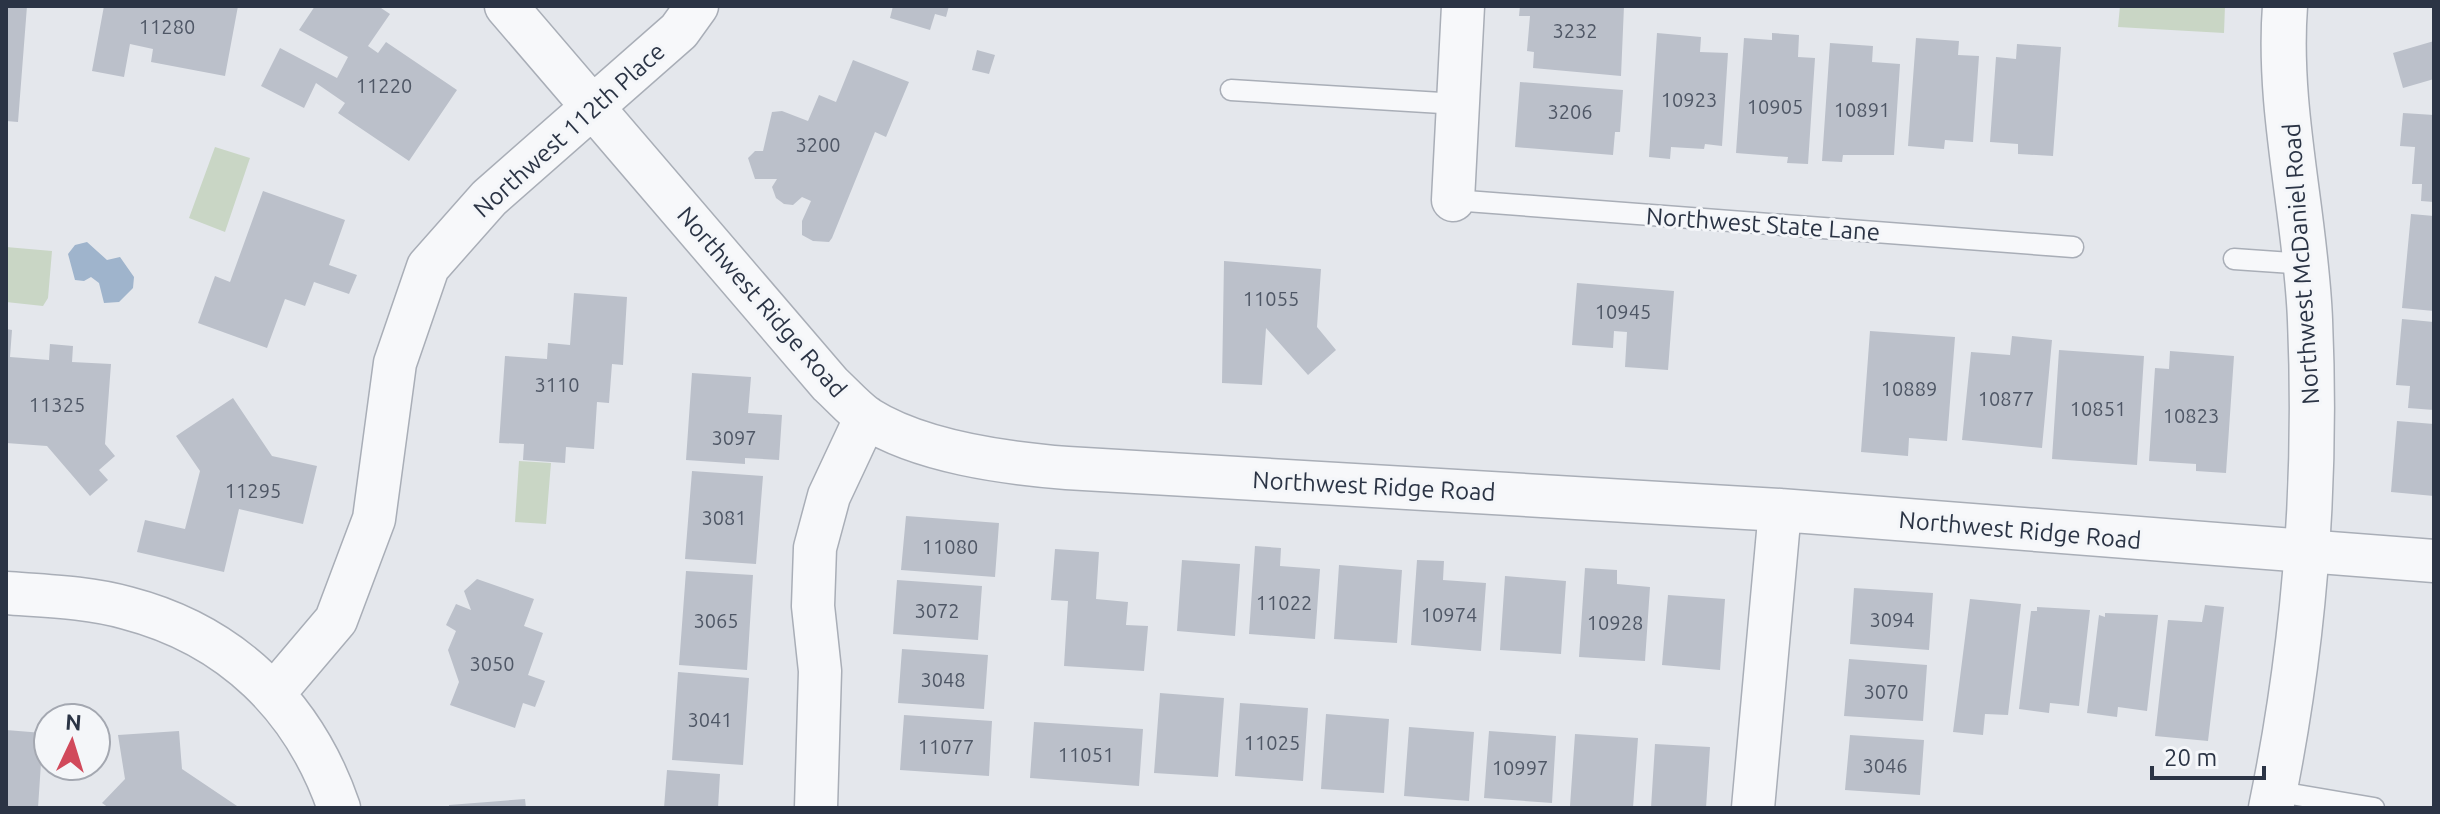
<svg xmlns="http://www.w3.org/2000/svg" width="2440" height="814" viewBox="0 0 2440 814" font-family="Ubuntu,sans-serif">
	<rect width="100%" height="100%" fill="#e4e7ec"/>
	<path fill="#c9d6c5" d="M 2120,6 L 2225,6 L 2224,33 L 2118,27 Z
		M 215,147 L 250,158 L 225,232 L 189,218 Z
		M 6,247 L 52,251 L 48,298 L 43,306 L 6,302 Z
		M 519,461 L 551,463 L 546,524 L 515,522 Z"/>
	<path fill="#9fb4cc" d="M 87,242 L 107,260 L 120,257 L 134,277 L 133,288 L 119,302 L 104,303 L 99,283 L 91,277 L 84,281 L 75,280 L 68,254 L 75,245 Z"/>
	<path fill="#bbc0ca" d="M 6,6 L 27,6 L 18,122 L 6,121 Z
		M 104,6 L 238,6 L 225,76 L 151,62 L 153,49 L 130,44 L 124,77 L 92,71 Z
		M 315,6 L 378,6 L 390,14 L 368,46 L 378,53 L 386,42 L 457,90 L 409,161 L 338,113 L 345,103 L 316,83 L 304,108 L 261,86 L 280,48 L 337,78 L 348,57 L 299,30 Z
		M 893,6 L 949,6 L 946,17 L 935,14 L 930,30 L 890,18 Z
		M 1520,6 L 1624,6 L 1621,76 L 1533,68 L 1534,52 L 1527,51 L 1530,16 L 1519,16 Z
		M 1657,33 L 1701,37 L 1700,52 L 1728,53 L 1722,146 L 1705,144 L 1704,149 L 1671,147 L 1670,159 L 1649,157 Z
		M 1772,33 L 1799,35 L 1798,57 L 1815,58 L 1808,164 L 1787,163 L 1788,157 L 1736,153 L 1744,38 L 1772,40 Z
		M 1916,38 L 1959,41 L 1958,55 L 1979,56 L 1973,142 L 1945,140 L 1944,149 L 1908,146 Z
		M 2434,41 L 2434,79 L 2403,88 L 2393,53 Z
		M 1830,43 L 1873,46 L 1872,62 L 1900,64 L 1894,155 L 1843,155 L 1842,162 L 1822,161 Z
		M 2017,44 L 2061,47 L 2053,156 L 2018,154 L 2018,144 L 1990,142 L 1996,57 L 2016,59 Z
		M 977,50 L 995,55 L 989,74 L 972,70 Z
		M 853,60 L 909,82 L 886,137 L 875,132 L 832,238 L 829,242 L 813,241 L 802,235 L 802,221 L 811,201 L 802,197 L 793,205 L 784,204 L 776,198 L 772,187 L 777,179 L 755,179 L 748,158 L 755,151 L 763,151 L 772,112 L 782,111 L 808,121 L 819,95 L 836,102 Z
		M 1520,82 L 1623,90 L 1620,132 L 1615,132 L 1613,155 L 1515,147 Z
		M 2403,113 L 2434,115 L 2434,202 L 2421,201 L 2422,184 L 2412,184 L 2415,147 L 2400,146 Z
		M 263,191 L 345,220 L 329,265 L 357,275 L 349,294 L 314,282 L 305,306 L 285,299 L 267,348 L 198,323 L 215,276 L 230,282 Z
		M 2411,214 L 2434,216 L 2434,311 L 2402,308 Z
		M 1224,261 L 1321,269 L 1317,327 L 1336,350 L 1308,375 L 1266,328 L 1262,385 L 1222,383 Z
		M 1577,283 L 1674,291 L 1668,370 L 1625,367 L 1627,332 L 1614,331 L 1613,348 L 1572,345 Z
		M 574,293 L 627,297 L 623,365 L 612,364 L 609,403 L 597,402 L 594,449 L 566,447 L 565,463 L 523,460 L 524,444 L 499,443 L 505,356 L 547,359 L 548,343 L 570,345 Z
		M 2402,319 L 2434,322 L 2434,410 L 2408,408 L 2410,386 L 2396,385 Z
		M 6,329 L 12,330 L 10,357 L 49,360 L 50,344 L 73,346 L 72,362 L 111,364 L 105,444 L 115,456 L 99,470 L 108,480 L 90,496 L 47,446 L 6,443 Z
		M 1870,331 L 1955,337 L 1947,441 L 1909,438 L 1908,456 L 1861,452 Z
		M 2012,336 L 2052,340 L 2042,448 L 1962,440 L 1971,352 L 2010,355 Z
		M 2059,350 L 2144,356 L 2137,465 L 2052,459 Z
		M 2170,351 L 2234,356 L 2226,473 L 2196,471 L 2196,464 L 2149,461 L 2155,368 L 2169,369 Z
		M 692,373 L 751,377 L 748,413 L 782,415 L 779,460 L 745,458 L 745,464 L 686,460 Z
		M 233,398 L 272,456 L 317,466 L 303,524 L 239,509 L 224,572 L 137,552 L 145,520 L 185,529 L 200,471 L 176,436 Z
		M 2397,421 L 2434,424 L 2434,496 L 2391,492 Z
		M 692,471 L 763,476 L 756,564 L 685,559 Z
		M 906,516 L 999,523 L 995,577 L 901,570 Z
		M 1255,546 L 1281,548 L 1280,566 L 1320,569 L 1315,639 L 1249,634 Z
		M 1055,549 L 1099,552 L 1096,599 L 1128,602 L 1126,625 L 1148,626 L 1144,671 L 1064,666 L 1068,601 L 1051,600 Z
		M 1182,560 L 1240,564 L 1235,636 L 1177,631 Z
		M 1417,560 L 1444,561 L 1443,580 L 1486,583 L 1481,651 L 1411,645 Z
		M 1339,565 L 1402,570 L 1397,643 L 1334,639 Z
		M 1585,568 L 1617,570 L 1617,584 L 1650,587 L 1645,661 L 1579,657 Z
		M 686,571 L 753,575 L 747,670 L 679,665 Z
		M 1505,576 L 1566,581 L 1561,654 L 1500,650 Z
		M 477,579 L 534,599 L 524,626 L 543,633 L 528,675 L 545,681 L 535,707 L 523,703 L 515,728 L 450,705 L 459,682 L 448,650 L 456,631 L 446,625 L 456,604 L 471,610 L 464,591 Z
		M 897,580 L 982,586 L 978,640 L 893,634 Z
		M 1854,588 L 1933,593 L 1929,650 L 1850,644 Z
		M 1668,595 L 1725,599 L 1720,670 L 1662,665 Z
		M 1970,599 L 2021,604 L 2008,715 L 1985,714 L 1983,735 L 1953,732 Z
		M 2205,605 L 2224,607 L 2208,741 L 2155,736 L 2168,620 L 2202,622 Z
		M 2037,607 L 2090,610 L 2079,706 L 2050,703 L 2049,713 L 2019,709 L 2031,611 L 2037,611 Z
		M 2105,613 L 2158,615 L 2147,711 L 2118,707 L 2117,717 L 2087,713 L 2099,615 L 2105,617 Z
		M 902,649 L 988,655 L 984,709 L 898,703 Z
		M 1849,659 L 1927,665 L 1923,721 L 1844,716 Z
		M 678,672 L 749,678 L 743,765 L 672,760 Z
		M 1160,693 L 1224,698 L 1218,777 L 1154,773 Z
		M 1240,703 L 1308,708 L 1303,781 L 1235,776 Z
		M 1326,714 L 1389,719 L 1384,793 L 1321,789 Z
		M 904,715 L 992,721 L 989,776 L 900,770 Z
		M 1034,722 L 1143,729 L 1139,786 L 1030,778 Z
		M 1409,727 L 1474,732 L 1469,801 L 1404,796 Z
		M 6,730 L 43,733 L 38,808 L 6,808 Z
		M 179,731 L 182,769 L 240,808 L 109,808 L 102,803 L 125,779 L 118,735 Z
		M 1489,731 L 1556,736 L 1552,803 L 1484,798 Z
		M 1575,734 L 1638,738 L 1633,808 L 1570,806 Z
		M 1850,735 L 1924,740 L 1920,795 L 1845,790 Z
		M 1655,744 L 1710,747 L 1706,808 L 1651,808 Z
		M 667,770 L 720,774 L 718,808 L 664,808 Z
		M 525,799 L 526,808 L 449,808 L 449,805 Z"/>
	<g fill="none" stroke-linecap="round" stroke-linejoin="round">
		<g stroke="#a9aeb7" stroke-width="23">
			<path id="service" d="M 1231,90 L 1458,104
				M 1453,200 L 2073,247
				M 2234,259 L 2305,264
				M 2274,791 L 2374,808"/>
		</g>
		<g stroke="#a9aeb7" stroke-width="45">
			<path id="minor" d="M 506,6 L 830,384 C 842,395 854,409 867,418 C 921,452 1004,463 1067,468 L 1780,510 L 2434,561
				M 1453,200 L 1463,6
				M 6,593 C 46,596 88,597 127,608 C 231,635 304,706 339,808
				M 275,692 L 336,620 L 374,519 L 395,363 L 428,267 L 489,198 L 679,31 L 697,6
				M 816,808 L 820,671 L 813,606 L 815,548 L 829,496 L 866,417
				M 1753,808 L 1780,510"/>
		</g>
		<g stroke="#a9aeb7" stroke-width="47">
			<path id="tertiary" d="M 2271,808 C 2304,649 2317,482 2310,320 C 2306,216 2277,110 2285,6"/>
		</g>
		<use href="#service" stroke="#f7f8fa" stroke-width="20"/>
		<use href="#minor" stroke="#f7f8fa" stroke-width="42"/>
		<use href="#tertiary" stroke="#f7f8fa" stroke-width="44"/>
	</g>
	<g text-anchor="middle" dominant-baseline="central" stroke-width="6" stroke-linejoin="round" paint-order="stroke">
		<g font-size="20" fill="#4f5766">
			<text x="167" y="26">11280</text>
			<text x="1575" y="30">3232</text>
			<text x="384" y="85">11220</text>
			<text x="1689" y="99">10923</text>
			<text x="1775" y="106">10905</text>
			<text x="1862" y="109">10891</text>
			<text x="1570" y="111">3206</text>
			<text x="818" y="144">3200</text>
			<text x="1271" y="298">11055</text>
			<text x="1623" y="311">10945</text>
			<text x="557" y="384">3110</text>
			<text x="1909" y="388">10889</text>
			<text x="2006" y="398">10877</text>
			<text x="57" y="404">11325</text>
			<text x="2098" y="408">10851</text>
			<text x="2191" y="415">10823</text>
			<text x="734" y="437">3097</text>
			<text x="253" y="490">11295</text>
			<text x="724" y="517">3081</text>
			<text x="950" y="546">11080</text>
			<text x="1284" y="602">11022</text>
			<text x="937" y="610">3072</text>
			<text x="1449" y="614">10974</text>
			<text x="1892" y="619">3094</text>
			<text x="716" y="620">3065</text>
			<text x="1615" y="622">10928</text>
			<text x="492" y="663">3050</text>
			<text x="943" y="679">3048</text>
			<text x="1886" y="691">3070</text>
			<text x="710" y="719">3041</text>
			<text x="1272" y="742">11025</text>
			<text x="946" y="746">11077</text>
			<text x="1086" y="754">11051</text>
			<text x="1885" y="765">3046</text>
			<text x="1520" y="767">10997</text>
		</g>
		<g font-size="24" fill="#2b3445" stroke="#f4f6f9">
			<text transform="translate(569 130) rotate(-42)">Northwest 112th Place</text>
			<text transform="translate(1763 224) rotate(4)">Northwest State Lane</text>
			<text transform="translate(2301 264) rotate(-94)">Northwest McDaniel Road</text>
			<text transform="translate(762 302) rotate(49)">Northwest Ridge Road</text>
			<text transform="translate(1374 486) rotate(3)">Northwest Ridge Road</text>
			<text transform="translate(2020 530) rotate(5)">Northwest Ridge Road</text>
		</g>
	</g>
	<rect width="2440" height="814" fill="none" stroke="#2b3445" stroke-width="16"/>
	<g transform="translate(72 742) rotate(4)"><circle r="38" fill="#f4f6f9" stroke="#a4a8b1" stroke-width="2"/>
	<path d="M0-6L14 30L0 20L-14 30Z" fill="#d1495b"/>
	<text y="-12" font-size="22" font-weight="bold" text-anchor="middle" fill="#2b3445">N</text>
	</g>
	<path d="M2152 766v12h112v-12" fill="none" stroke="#2b3445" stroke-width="4"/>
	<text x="2164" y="766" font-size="24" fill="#2b3445" stroke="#f4f6f9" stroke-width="6" paint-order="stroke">20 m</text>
</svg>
